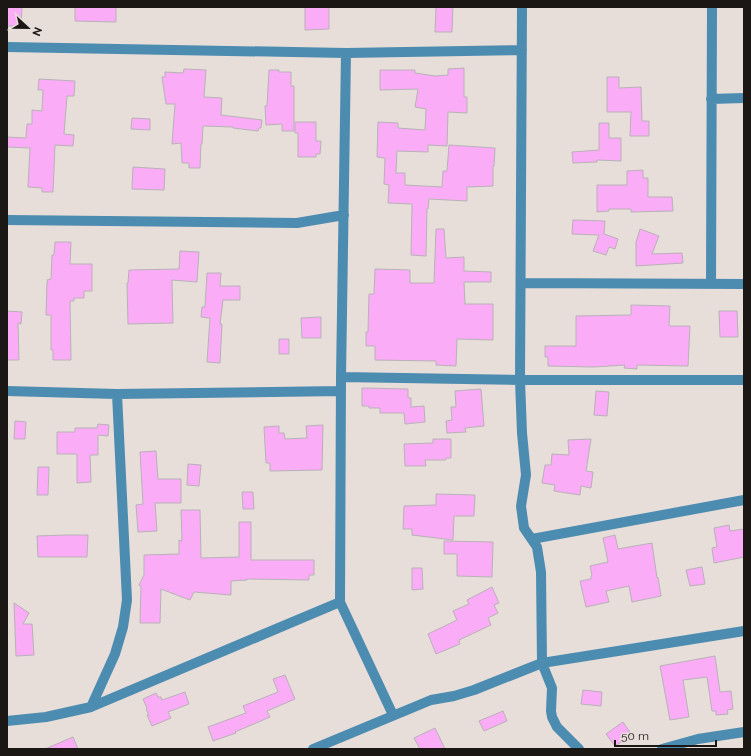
<svg xmlns="http://www.w3.org/2000/svg" width="751" height="756" viewBox="0 0 751 756" font-family="Raleway,sans-serif">
	<rect width="100%" height="100%" fill="#e7ddd9"/>
	<path fill="#faadf6" stroke="#b8b1b8" d="M 7,7 L 22,7 L 21,26 L 7,26 Z
		M 75,7 L 116,7 L 116,22 L 75,21 Z
		M 305,7 L 329,7 L 329,29 L 305,30 Z
		M 436,7 L 453,7 L 452,32 L 435,32 Z
		M 464,68 L 464,97 L 467,97 L 467,113 L 448,112 L 447,146 L 428,145 L 428,152 L 397,151 L 396,173 L 405,173 L 405,185 L 442,187 L 443,171 L 447,171 L 449,145 L 495,148 L 494,166 L 493,166 L 493,186 L 467,187 L 467,201 L 429,199 L 428,209 L 427,209 L 426,256 L 411,255 L 412,204 L 388,203 L 389,185 L 384,184 L 385,158 L 377,157 L 378,122 L 398,123 L 398,128 L 425,130 L 426,109 L 415,107 L 418,89 L 380,90 L 380,70 L 415,70 L 415,73 L 435,76 L 448,75 L 448,69 Z
		M 184,69 L 206,70 L 204,97 L 222,98 L 221,115 L 262,120 L 261,128 L 259,128 L 258,131 L 233,128 L 233,127 L 203,126 L 202,144 L 201,144 L 200,168 L 189,168 L 189,163 L 182,163 L 181,143 L 172,144 L 175,104 L 166,104 L 162,77 L 165,77 L 165,72 L 183,73 Z
		M 269,70 L 279,70 L 279,72 L 291,72 L 291,86 L 294,86 L 294,131 L 282,131 L 282,124 L 266,125 L 265,106 L 267,106 Z
		M 607,77 L 619,77 L 619,88 L 641,87 L 642,121 L 649,121 L 649,136 L 630,136 L 631,112 L 607,112 Z
		M 39,79 L 75,81 L 74,96 L 67,96 L 64,134 L 74,135 L 73,146 L 55,145 L 53,192 L 42,192 L 42,188 L 28,187 L 30,148 L 7,147 L 7,137 L 26,138 L 27,124 L 32,124 L 32,110 L 42,111 L 43,90 L 38,90 Z
		M 132,118 L 150,119 L 150,130 L 131,129 Z
		M 295,122 L 316,122 L 316,141 L 321,141 L 320,154 L 316,154 L 316,157 L 298,157 L 298,133 L 295,133 Z
		M 599,123 L 609,123 L 609,138 L 621,138 L 621,161 L 597,160 L 597,162 L 573,163 L 572,152 L 599,150 Z
		M 133,167 L 165,169 L 164,190 L 132,189 Z
		M 643,170 L 643,178 L 648,178 L 648,197 L 672,197 L 673,211 L 631,212 L 631,209 L 609,209 L 609,211 L 597,212 L 597,185 L 627,185 L 627,171 Z
		M 573,220 L 605,221 L 604,234 L 618,239 L 615,249 L 609,247 L 606,255 L 593,251 L 599,235 L 572,234 Z
		M 436,229 L 444,229 L 446,258 L 464,257 L 464,271 L 491,272 L 491,282 L 464,282 L 465,304 L 493,304 L 493,340 L 457,339 L 456,366 L 436,365 L 436,361 L 375,360 L 375,346 L 366,346 L 366,332 L 368,332 L 369,294 L 374,294 L 375,269 L 410,270 L 410,283 L 434,283 Z
		M 640,229 L 659,236 L 652,254 L 682,253 L 683,263 L 636,266 L 636,242 Z
		M 55,242 L 71,242 L 70,264 L 92,264 L 92,291 L 84,291 L 84,298 L 74,298 L 74,301 L 70,301 L 71,360 L 53,360 L 53,350 L 51,350 L 51,315 L 46,315 L 47,282 L 48,282 L 47,280 L 51,279 L 52,255 L 54,255 Z
		M 180,251 L 199,252 L 197,282 L 172,280 L 173,323 L 128,324 L 127,283 L 128,283 L 129,270 L 179,269 Z
		M 207,273 L 221,273 L 220,286 L 240,286 L 240,300 L 223,300 L 220,324 L 222,324 L 220,363 L 207,362 L 210,318 L 201,317 L 202,307 L 205,307 Z
		M 631,305 L 670,306 L 669,326 L 690,326 L 688,366 L 637,365 L 637,369 L 624,368 L 625,365 L 593,367 L 548,366 L 548,357 L 545,357 L 545,346 L 576,346 L 576,316 L 631,315 Z
		M 7,311 L 22,312 L 21,324 L 18,323 L 19,360 L 7,360 Z
		M 719,311 L 737,311 L 738,337 L 720,337 Z
		M 321,317 L 321,338 L 302,338 L 301,318 Z
		M 279,339 L 289,339 L 289,354 L 279,354 Z
		M 362,388 L 408,389 L 408,398 L 411,398 L 411,407 L 424,406 L 425,422 L 405,424 L 404,413 L 380,413 L 380,408 L 369,408 L 369,406 L 362,406 Z
		M 481,389 L 484,426 L 465,428 L 466,432 L 447,433 L 446,421 L 452,420 L 451,407 L 456,407 L 455,391 Z
		M 596,391 L 609,392 L 607,416 L 594,415 Z
		M 15,421 L 26,422 L 25,439 L 14,439 Z
		M 98,424 L 109,425 L 108,436 L 98,435 L 98,455 L 90,455 L 91,482 L 77,483 L 77,454 L 57,454 L 57,432 L 75,432 L 75,428 L 97,428 Z
		M 323,425 L 322,470 L 270,471 L 270,463 L 266,463 L 264,427 L 279,426 L 279,433 L 284,433 L 285,439 L 307,438 L 306,426 Z
		M 433,439 L 451,439 L 451,458 L 446,458 L 446,460 L 425,460 L 426,466 L 405,466 L 404,444 L 433,443 Z
		M 591,439 L 586,471 L 593,472 L 591,488 L 581,486 L 580,495 L 554,491 L 555,485 L 542,483 L 545,465 L 551,465 L 552,454 L 569,455 L 568,440 Z
		M 156,451 L 158,479 L 181,479 L 181,503 L 155,503 L 157,531 L 138,532 L 136,505 L 143,504 L 140,452 Z
		M 188,464 L 201,465 L 199,486 L 187,485 Z
		M 38,467 L 49,467 L 48,495 L 37,495 Z
		M 242,492 L 253,492 L 254,509 L 243,509 Z
		M 436,494 L 475,495 L 474,516 L 454,516 L 453,540 L 412,535 L 412,529 L 403,529 L 404,506 L 436,505 Z
		M 181,510 L 200,510 L 201,558 L 239,557 L 239,522 L 251,522 L 251,560 L 314,560 L 314,575 L 309,575 L 309,580 L 247,579 L 247,580 L 231,581 L 231,595 L 194,592 L 190,600 L 161,589 L 160,623 L 140,623 L 141,586 L 139,585 L 144,575 L 144,555 L 179,554 L 179,540 L 182,541 Z
		M 729,525 L 730,531 L 744,529 L 744,557 L 714,563 L 712,548 L 717,547 L 714,528 Z
		M 66,535 L 88,535 L 87,557 L 38,557 L 37,536 Z
		M 615,535 L 618,549 L 652,543 L 657,578 L 658,577 L 661,596 L 632,602 L 629,586 L 606,591 L 609,602 L 586,607 L 580,581 L 591,579 L 591,576 L 592,575 L 590,566 L 608,562 L 603,538 Z
		M 444,541 L 493,542 L 492,577 L 457,576 L 457,554 L 444,554 Z
		M 702,567 L 705,584 L 690,586 L 686,570 Z
		M 412,568 L 422,568 L 423,589 L 412,590 Z
		M 492,587 L 499,603 L 494,605 L 498,613 L 488,618 L 491,625 L 459,640 L 460,644 L 436,654 L 428,634 L 457,620 L 453,611 L 469,604 L 467,600 Z
		M 14,603 L 29,613 L 23,624 L 32,624 L 34,655 L 16,656 Z
		M 715,656 L 720,692 L 731,691 L 733,709 L 727,710 L 728,714 L 716,715 L 716,711 L 712,711 L 707,677 L 683,680 L 689,717 L 670,720 L 660,666 Z
		M 285,675 L 295,699 L 267,711 L 270,717 L 235,732 L 236,733 L 213,741 L 208,727 L 246,713 L 243,706 L 278,692 L 273,679 Z
		M 583,690 L 602,692 L 601,706 L 581,704 Z
		M 185,692 L 189,704 L 168,712 L 171,718 L 152,726 L 147,715 L 149,715 L 146,709 L 147,708 L 143,699 L 156,693 L 158,697 L 161,697 L 162,700 Z
		M 503,711 L 507,721 L 484,731 L 479,721 Z
		M 623,722 L 632,735 L 615,746 L 606,734 Z
		M 435,728 L 445,749 L 420,749 L 414,738 Z
		M 73,737 L 78,749 L 45,749 Z"/>
	<g fill="none" stroke-linecap="round" stroke-linejoin="round">
		<path stroke="#4c8cb0" stroke-width="10" d="M 522,7 L 520,380 L 522,433 L 526,475 L 521,506 L 524,528 L 537,547 L 541,572 L 542,663 L 552,688 L 551,711 L 552,717 L 557,727 L 579,749
			M 7,47 L 346,53 L 522,50
			M 346,53 L 341,377 L 340,602 L 393,715
			M 711,99 L 744,98
			M 7,220 L 297,223 L 344,215
			M 521,283 L 744,284
			M 711,284 L 712,7
			M 341,377 L 520,380 L 744,380
			M 7,391 L 117,394 L 341,391
			M 532,539 L 744,500
			M 91,707 L 115,654 L 123,627 L 127,600 L 117,394
			M 7,721 L 46,717 L 91,707 L 340,602
			M 313,749 L 431,700 L 454,696 L 474,690 L 542,663 L 744,631
			M 662,749 L 698,739 L 744,732"/>
	</g>
	<rect width="751" height="756" fill="none" stroke="#1a1715" stroke-width="16"/>
	<g transform="translate(28 28) rotate(112)" stroke="#e7ddd9" stroke-width="3" paint-order="stroke">
	<path d="M0-3L7 15L0 10L-7 15Z" fill="#1a1715"/>
	<text y="-6" font-size="11" font-weight="bold" text-anchor="middle" fill="#1a1715">N</text>
	</g>
	<path d="M615 740v6h101v-6" fill="none" stroke="#1a1715" stroke-width="2"/>
	<text x="621" y="740" font-size="12" fill="#1a1715" stroke="#e7ddd9" stroke-width="3" paint-order="stroke">50 m</text>
</svg>
